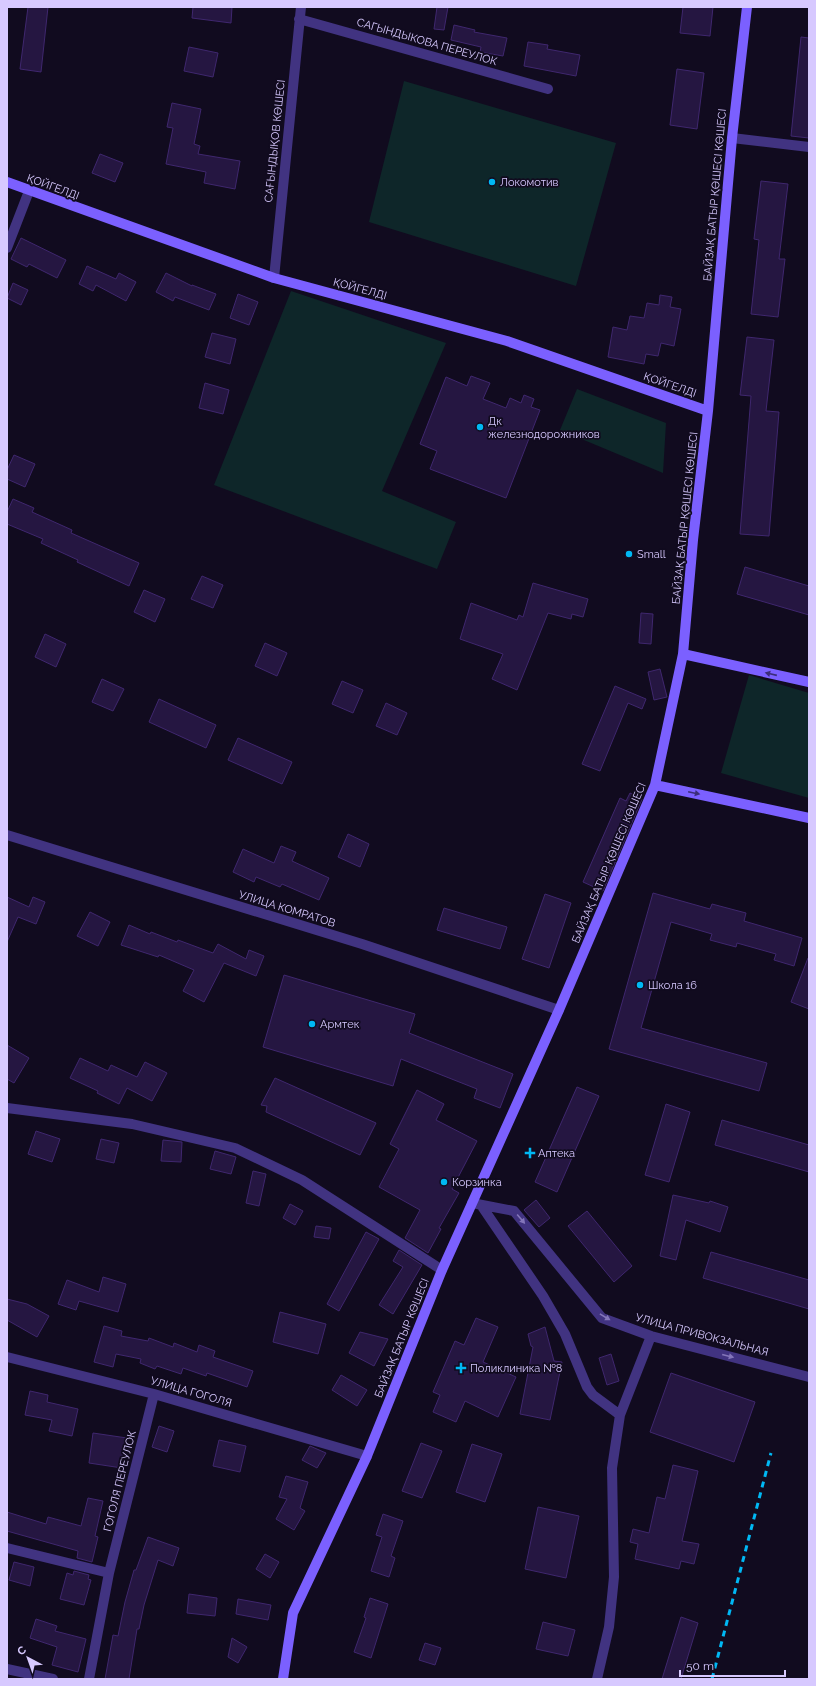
<svg xmlns="http://www.w3.org/2000/svg" width="816" height="1686" viewBox="0 0 816 1686" font-family="Raleway,sans-serif">
	<rect width="100%" height="100%" fill="#110b1f"/>
	<path fill="#0e2629" d="M 404,81 L 616,143 L 576,286 L 369,222 Z
		M 291,291 L 446,343 L 382,491 L 456,522 L 437,569 L 214,485 Z
		M 577,389 L 666,423 L 663,473 L 560,430 Z
		M 749,675 L 809,693 L 809,798 L 721,773 Z"/>
	<path fill="#251641" stroke="#3f276e" d="M 28,7 L 48,7 L 41,72 L 20,69 Z
		M 193,7 L 232,7 L 231,23 L 192,18 Z
		M 437,7 L 448,7 L 444,30 L 434,29 Z
		M 683,7 L 713,7 L 710,36 L 680,33 Z
		M 454,25 L 475,30 L 474,32 L 507,38 L 503,56 L 480,52 L 481,47 L 451,40 Z
		M 801,37 L 809,38 L 809,138 L 791,136 Z
		M 528,42 L 548,45 L 547,49 L 580,55 L 576,76 L 524,66 Z
		M 189,47 L 218,53 L 213,77 L 184,71 Z
		M 677,69 L 704,73 L 697,129 L 670,125 Z
		M 172,103 L 201,109 L 194,144 L 200,146 L 198,154 L 240,161 L 235,189 L 204,183 L 206,172 L 166,164 L 173,128 L 167,127 Z
		M 100,154 L 123,163 L 115,182 L 92,173 Z
		M 761,181 L 788,184 L 779,259 L 785,259 L 778,317 L 751,314 L 759,240 L 754,239 Z
		M 21,238 L 66,260 L 57,278 L 29,264 L 27,267 L 11,259 Z
		M 87,266 L 116,279 L 119,273 L 136,282 L 126,301 L 96,285 L 93,291 L 79,284 Z
		M 166,273 L 192,286 L 192,285 L 216,294 L 209,310 L 175,297 L 173,301 L 156,292 Z
		M 13,283 L 28,290 L 21,305 L 7,298 Z
		M 238,294 L 258,302 L 249,325 L 230,318 Z
		M 660,295 L 672,297 L 670,307 L 681,309 L 674,346 L 661,343 L 658,356 L 646,354 L 644,364 L 608,357 L 613,327 L 627,330 L 630,316 L 644,318 L 647,303 L 659,305 Z
		M 212,333 L 236,339 L 230,364 L 205,357 Z
		M 747,337 L 774,340 L 766,411 L 779,412 L 769,536 L 740,534 L 751,396 L 740,395 Z
		M 471,376 L 490,383 L 483,399 L 506,408 L 510,398 L 521,403 L 524,395 L 534,399 L 531,407 L 540,410 L 506,498 L 430,469 L 437,451 L 420,444 L 446,377 L 467,386 Z
		M 205,383 L 229,390 L 223,414 L 199,408 Z
		M 14,455 L 35,464 L 25,487 L 7,479 L 7,470 Z
		M 13,499 L 34,508 L 32,512 L 72,530 L 71,533 L 139,563 L 129,586 L 77,562 L 78,560 L 41,543 L 43,539 L 7,524 L 7,512 Z
		M 745,567 L 809,586 L 809,615 L 737,594 Z
		M 202,576 L 223,585 L 213,608 L 191,599 Z
		M 533,583 L 588,599 L 583,617 L 572,614 L 571,619 L 548,613 L 517,690 L 492,679 L 503,654 L 460,639 L 471,603 L 517,620 L 519,615 L 523,617 Z
		M 144,590 L 165,599 L 155,622 L 134,612 Z
		M 641,613 L 653,614 L 651,644 L 639,643 Z
		M 45,634 L 66,644 L 56,667 L 35,657 Z
		M 265,643 L 287,653 L 277,676 L 255,666 Z
		M 660,669 L 667,697 L 654,700 L 648,672 Z
		M 102,679 L 124,689 L 113,711 L 92,702 Z
		M 342,681 L 363,690 L 353,713 L 332,704 Z
		M 615,686 L 646,699 L 642,709 L 628,703 L 600,771 L 582,764 Z
		M 159,699 L 216,725 L 206,748 L 149,722 Z
		M 386,703 L 407,713 L 397,735 L 376,726 Z
		M 238,738 L 292,762 L 282,784 L 228,760 Z
		M 630,793 L 642,799 L 603,891 L 583,882 L 620,798 L 626,801 Z
		M 348,834 L 369,844 L 360,867 L 338,857 Z
		M 281,846 L 296,852 L 292,861 L 329,878 L 319,900 L 282,884 L 280,887 L 256,877 L 254,882 L 233,872 L 243,849 L 274,863 Z
		M 653,893 L 710,909 L 712,904 L 746,913 L 744,921 L 802,938 L 794,966 L 774,960 L 776,954 L 737,943 L 736,947 L 710,940 L 712,934 L 671,922 L 641,1028 L 767,1063 L 759,1091 L 609,1049 Z
		M 545,894 L 571,903 L 549,968 L 522,959 Z
		M 7,897 L 29,907 L 33,897 L 45,902 L 36,924 L 18,917 L 7,942 Z
		M 444,908 L 507,927 L 500,949 L 437,930 Z
		M 90,912 L 110,922 L 98,946 L 77,936 Z
		M 129,925 L 150,934 L 151,932 L 177,942 L 178,940 L 213,953 L 218,944 L 246,959 L 249,950 L 264,956 L 256,976 L 224,963 L 204,1002 L 183,991 L 194,970 L 159,955 L 158,957 L 121,945 Z
		M 808,958 L 809,958 L 809,1009 L 791,1002 Z
		M 284,975 L 415,1014 L 409,1033 L 513,1074 L 500,1108 L 474,1098 L 477,1089 L 401,1059 L 393,1086 L 263,1047 Z
		M 7,1045 L 29,1058 L 14,1083 L 7,1079 Z
		M 80,1058 L 108,1071 L 111,1065 L 137,1077 L 145,1062 L 167,1073 L 152,1101 L 127,1088 L 119,1104 L 97,1093 L 98,1091 L 70,1078 Z
		M 275,1078 L 376,1123 L 360,1155 L 266,1112 L 267,1106 L 261,1105 Z
		M 577,1087 L 599,1096 L 557,1192 L 535,1182 Z
		M 417,1090 L 444,1104 L 436,1120 L 477,1141 L 452,1189 L 459,1193 L 439,1228 L 441,1229 L 428,1253 L 405,1238 L 420,1210 L 379,1187 L 399,1149 L 390,1144 Z
		M 666,1104 L 690,1112 L 669,1182 L 645,1175 Z
		M 722,1120 L 809,1145 L 809,1172 L 715,1145 Z
		M 36,1131 L 60,1139 L 52,1162 L 28,1154 Z
		M 101,1139 L 119,1143 L 114,1163 L 96,1159 Z
		M 163,1140 L 182,1142 L 181,1162 L 161,1161 Z
		M 215,1151 L 236,1157 L 231,1174 L 210,1169 Z
		M 253,1171 L 266,1174 L 259,1206 L 246,1203 Z
		M 673,1195 L 709,1203 L 710,1201 L 728,1207 L 720,1232 L 686,1220 L 676,1260 L 660,1256 Z
		M 536,1200 L 550,1218 L 539,1227 L 524,1210 Z
		M 290,1204 L 303,1211 L 295,1225 L 283,1218 Z
		M 587,1211 L 632,1266 L 614,1282 L 568,1226 Z
		M 316,1226 L 331,1228 L 329,1239 L 314,1237 Z
		M 366,1232 L 379,1239 L 339,1311 L 327,1304 Z
		M 399,1250 L 422,1265 L 393,1314 L 379,1305 L 403,1267 L 393,1261 Z
		M 711,1252 L 809,1280 L 809,1309 L 703,1278 Z
		M 103,1277 L 126,1284 L 118,1312 L 79,1301 L 76,1310 L 58,1304 L 67,1280 L 99,1292 Z
		M 7,1299 L 27,1304 L 49,1316 L 37,1337 L 7,1320 Z
		M 280,1312 L 326,1324 L 318,1354 L 273,1342 Z
		M 476,1318 L 498,1327 L 483,1362 L 516,1377 L 498,1417 L 465,1401 L 456,1422 L 433,1412 L 440,1395 L 433,1392 L 455,1341 L 464,1345 Z
		M 104,1326 L 122,1331 L 121,1336 L 148,1341 L 149,1338 L 173,1347 L 174,1343 L 197,1352 L 199,1345 L 215,1351 L 213,1357 L 253,1371 L 247,1387 L 207,1373 L 206,1376 L 183,1368 L 181,1374 L 157,1366 L 155,1369 L 140,1363 L 141,1359 L 116,1354 L 113,1367 L 94,1362 Z
		M 545,1327 L 554,1361 L 562,1362 L 550,1420 L 520,1414 L 533,1347 L 531,1346 L 528,1334 Z
		M 360,1332 L 388,1339 L 374,1366 L 349,1353 Z
		M 611,1354 L 619,1381 L 607,1385 L 599,1358 Z
		M 671,1373 L 755,1402 L 734,1462 L 650,1432 Z
		M 341,1375 L 367,1390 L 357,1406 L 332,1390 Z
		M 30,1391 L 48,1395 L 47,1402 L 78,1409 L 72,1436 L 49,1431 L 52,1420 L 25,1415 Z
		M 159,1426 L 174,1431 L 167,1452 L 152,1447 Z
		M 93,1433 L 127,1438 L 122,1468 L 89,1463 Z
		M 219,1440 L 246,1446 L 240,1472 L 213,1466 Z
		M 421,1443 L 442,1451 L 422,1498 L 402,1491 Z
		M 472,1444 L 502,1454 L 485,1502 L 456,1492 Z
		M 310,1446 L 326,1453 L 317,1468 L 302,1460 Z
		M 673,1465 L 698,1471 L 682,1541 L 699,1544 L 694,1564 L 681,1561 L 679,1569 L 635,1559 L 638,1544 L 630,1542 L 633,1529 L 649,1533 L 657,1497 L 665,1499 Z
		M 286,1476 L 308,1482 L 300,1508 L 305,1511 L 294,1530 L 276,1519 L 287,1499 L 279,1497 Z
		M 88,1498 L 103,1501 L 95,1536 L 98,1537 L 92,1562 L 77,1558 L 78,1551 L 7,1531 L 7,1512 L 46,1524 L 48,1517 L 81,1526 Z
		M 538,1507 L 579,1516 L 566,1578 L 525,1569 Z
		M 383,1514 L 403,1521 L 391,1556 L 395,1558 L 389,1577 L 371,1571 L 382,1537 L 376,1535 Z
		M 148,1537 L 179,1548 L 173,1566 L 158,1560 L 144,1605 L 139,1629 L 137,1629 L 129,1679 L 105,1679 L 113,1635 L 118,1636 L 125,1602 L 134,1570 L 136,1570 Z
		M 265,1554 L 279,1562 L 270,1578 L 256,1569 Z
		M 14,1562 L 34,1567 L 30,1586 L 9,1580 Z
		M 74,1571 L 89,1575 L 88,1579 L 91,1580 L 84,1605 L 60,1599 L 67,1573 L 73,1575 Z
		M 189,1594 L 217,1598 L 215,1616 L 187,1613 Z
		M 370,1598 L 388,1604 L 371,1658 L 354,1652 L 366,1618 L 364,1617 Z
		M 238,1599 L 271,1605 L 268,1620 L 236,1614 Z
		M 681,1617 L 698,1623 L 681,1679 L 662,1679 Z
		M 36,1619 L 57,1626 L 55,1631 L 86,1639 L 78,1672 L 52,1665 L 57,1647 L 30,1638 Z
		M 543,1622 L 575,1630 L 568,1656 L 536,1649 Z
		M 232,1638 L 247,1647 L 238,1663 L 228,1657 Z
		M 425,1643 L 441,1648 L 435,1665 L 419,1660 Z"/>
	<g fill="none" stroke-linecap="round" stroke-linejoin="round">
		<path stroke="#413381" stroke-width="10" d="M 299,19 L 548,89
			M 732,138 L 809,147
			M 7,248 L 29,191
			M 274,278 L 301,7
			M 7,835 L 362,944 L 559,1010
			M 7,1108 L 132,1124 L 235,1148 L 302,1180 L 442,1270
			M 472,1203 L 514,1211 L 602,1318 L 651,1336 L 809,1377
			M 481,1205 L 543,1296 L 565,1334 L 587,1387 L 593,1395 L 620,1415
			M 7,1357 L 154,1394 L 367,1456
			M 7,1548 L 109,1573
			M 7,1669 L 53,1679
			M 89,1679 L 109,1573 L 154,1394
			M 597,1679 L 609,1627 L 614,1577 L 612,1468 L 620,1415 L 651,1336"/>
		<path stroke="#7b60ff" stroke-width="10" d="M 7,182 L 274,278 L 507,341 L 708,411
			M 683,654 L 809,682
			M 655,785 L 809,818
			M 283,1679 L 293,1613 L 367,1456 L 442,1270 L 559,1010 L 655,785 L 683,654 L 693,540 L 708,411 L 732,138 L 747,7"/>
		<path stroke="#00b8f4" stroke-width="3" stroke-dasharray="6 5" stroke-linecap="butt" d="M 712,1679 L 771,1453"/>
	</g>
	<defs><path id="oneway-solid" d="M-6-.8H1V-3.2L6.5 0L1 3.2V.8H-6Z"/></defs>
	<g fill="#3b2d79">
		<use href="#oneway-solid" transform="translate(771 674) rotate(-167)"/>
		<use href="#oneway-solid" transform="translate(694 793) rotate(12)"/>
	</g>
	<g fill="#8476ba">
		<use href="#oneway-solid" transform="translate(521 1219) rotate(50)"/>
		<use href="#oneway-solid" transform="translate(605 1317) rotate(31)"/>
		<use href="#oneway-solid" transform="translate(728 1356) rotate(14)"/>
	</g>
	<g fill="#00b8f4" stroke="#110b1f" stroke-width="1.5">
		<circle cx="492" cy="182" r="4"/>
		<circle cx="480" cy="427" r="4"/>
		<circle cx="629" cy="554" r="4"/>
		<circle cx="640" cy="985" r="4"/>
		<circle cx="312" cy="1024" r="4"/>
		<path d="M528 1147h4v4h4v4h-4v4h-4v-4h-4v-4h4z"/>
		<circle cx="444" cy="1182" r="4"/>
		<path d="M459 1362h4v4h4v4h-4v4h-4v-4h-4v-4h4z"/>
	</g>
	<g text-anchor="middle" dominant-baseline="central" stroke-width="3.5" stroke-linejoin="round" paint-order="stroke">
		<g font-size="11" fill="#d7c9ff" stroke="#110b1f">
			<text transform="translate(427 42) rotate(16)">САГЫНДЫКОВА ПЕРЕУЛОК</text>
			<text transform="translate(275 141) rotate(-84)">САҒЫНДЫҚОВ КӨШЕСІ</text>
			<text transform="translate(53 187) rotate(20)">ҚОЙГЕЛДІ</text>
			<text transform="translate(715 195) rotate(-85)">БАЙЗАҚ БАТЫР ҚӨШЕСІ КӨШЕСІ</text>
			<text transform="translate(360 289) rotate(15)">ҚОЙГЕЛДІ</text>
			<text transform="translate(670 385) rotate(19)">ҚОЙГЕЛДІ</text>
			<text transform="translate(685 518) rotate(-84)">БАЙЗАҚ БАТЫР ҚӨШЕСІ КӨШЕСІ</text>
			<text transform="translate(609 863) rotate(-67)">БАЙЗАҚ БАТЫР ҚӨШЕСІ КӨШЕСІ</text>
			<text transform="translate(287 909) rotate(17)">УЛИЦА КОМРАТОВ</text>
			<text transform="translate(702 1335) rotate(15)">УЛИЦА ПРИВОКЗАЛЬНАЯ</text>
			<text transform="translate(402 1338) rotate(-68)">БАЙЗАҚ БАТЫР КӨШЕСІ</text>
			<text transform="translate(191 1392) rotate(16)">УЛИЦА ГОГОЛЯ</text>
			<text transform="translate(120 1481) rotate(-76)">ГОГОЛЯ ПЕРЕУЛОК</text>
		</g>
		<g font-size="11" fill="#d7c9ff" stroke="#110b1f" text-anchor="start">
			<text x="500" y="182">Локомотив</text>
			<text x="488" y="421">Дк<tspan x="488" dy="13">железнодорожников</tspan></text>
			<text x="637" y="554">Small</text>
			<text x="648" y="985">Школа 16</text>
			<text x="320" y="1024">Армтек</text>
			<text x="538" y="1153">Аптека</text>
			<text x="452" y="1182">Корзинка</text>
			<text x="470" y="1368">Поликлиника №8</text>
		</g>
	</g>
	<rect width="816" height="1686" fill="none" stroke="#d7c9ff" stroke-width="16"/>
	<g transform="translate(28 1658) rotate(319)" stroke="#110b1f" stroke-width="3" paint-order="stroke">
	<path d="M0-3L7 15L0 10L-7 15Z" fill="#d7c9ff"/>
	<text y="-6" font-size="11" font-weight="bold" text-anchor="middle" fill="#d7c9ff">С</text>
	</g>
	<path d="M680 1670v6h105v-6" fill="none" stroke="#d7c9ff" stroke-width="2"/>
	<text x="686" y="1670" font-size="12" fill="#d7c9ff" stroke="#110b1f" stroke-width="3" paint-order="stroke">50 m</text>
</svg>
